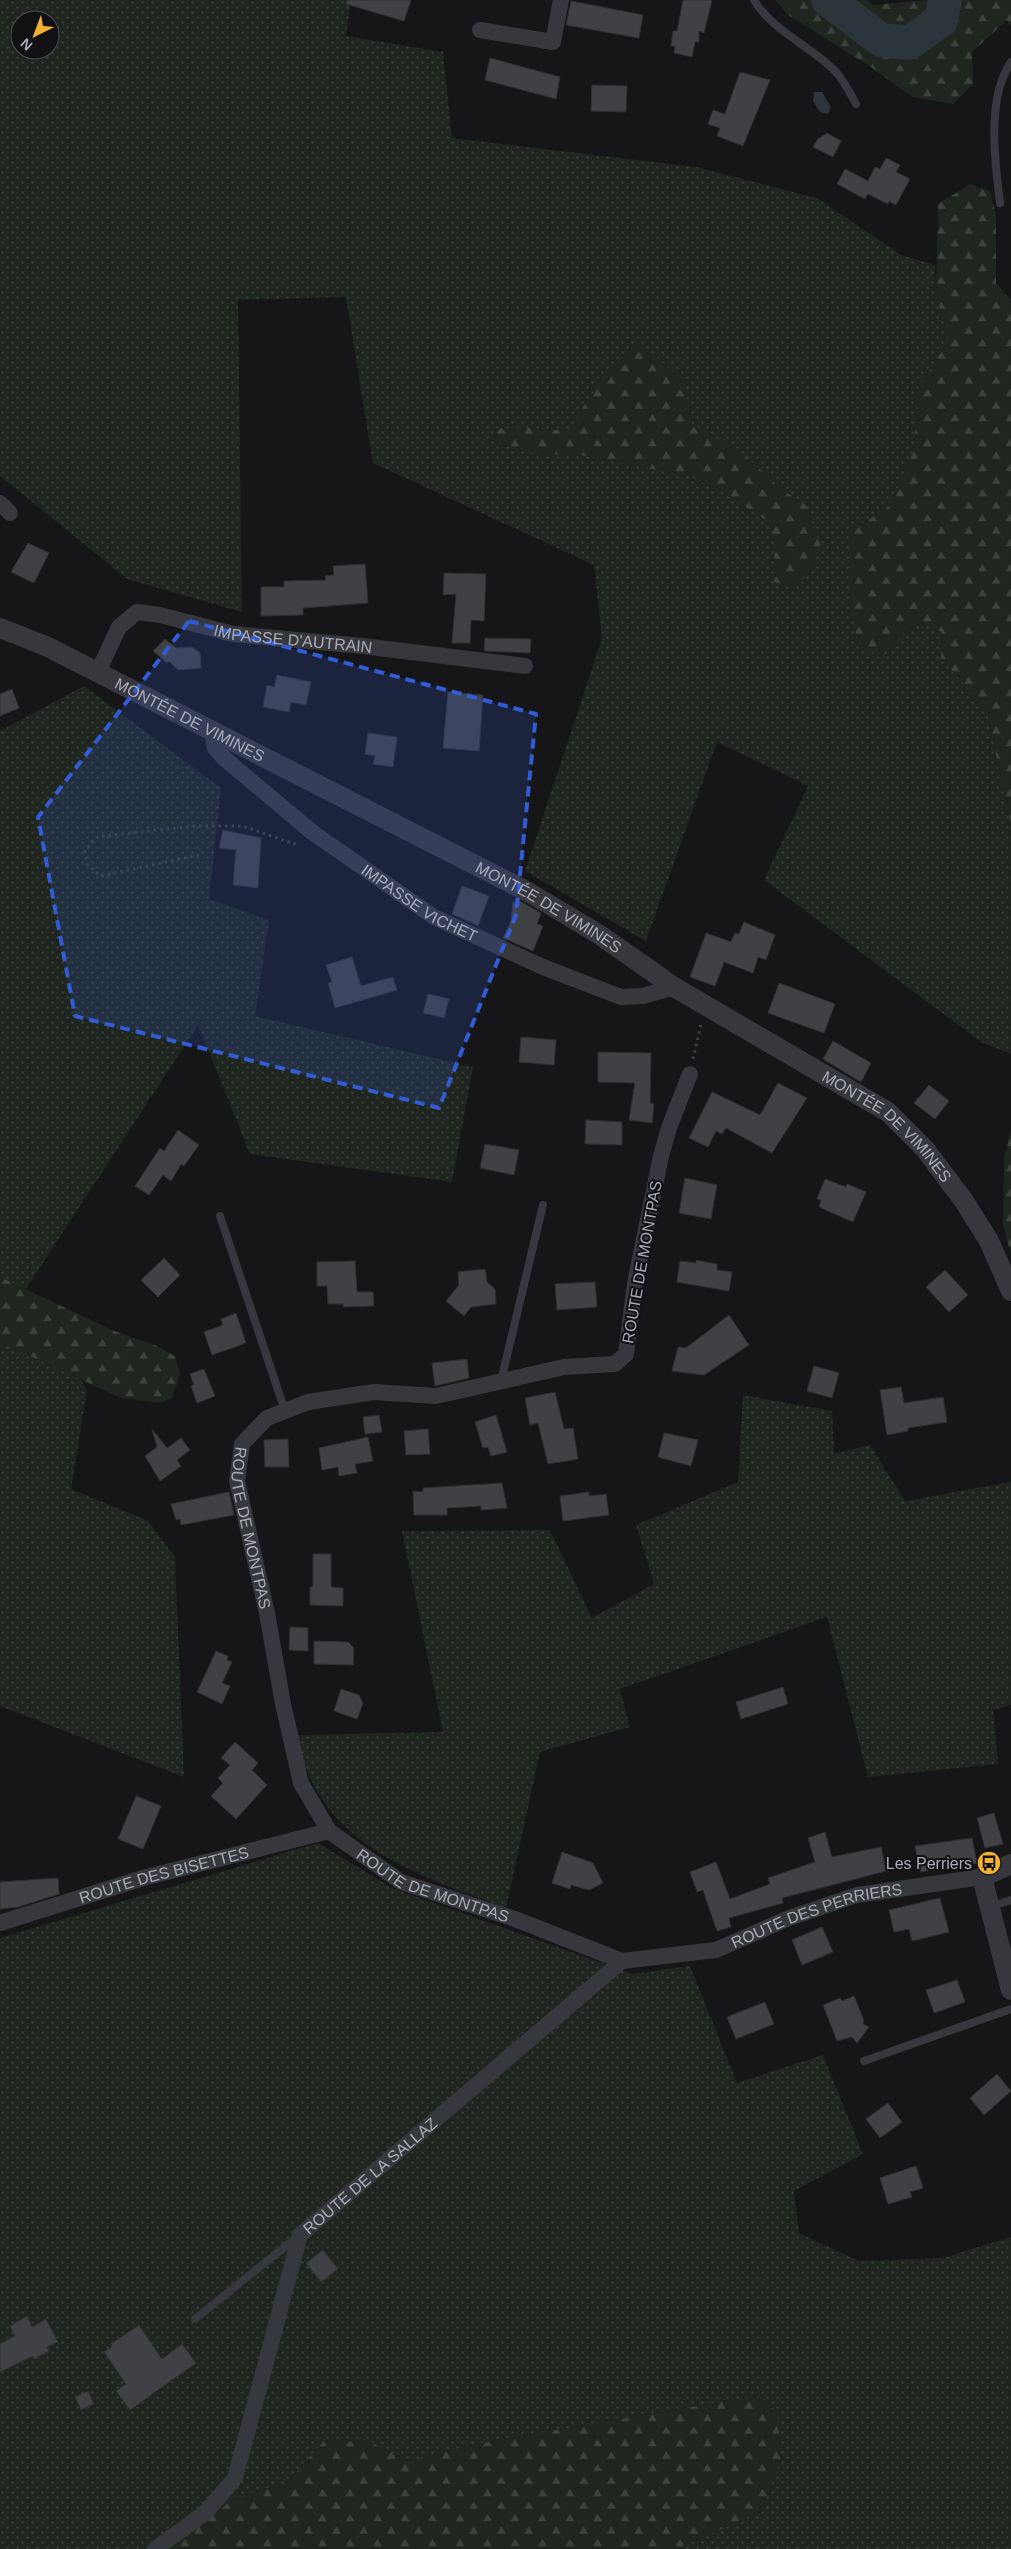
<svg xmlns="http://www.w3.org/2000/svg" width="1011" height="2549" viewBox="0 0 1011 2549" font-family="Arial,sans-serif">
	<defs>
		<pattern id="grass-dots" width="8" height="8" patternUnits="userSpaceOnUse" patternTransform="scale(1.25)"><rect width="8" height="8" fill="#1e261f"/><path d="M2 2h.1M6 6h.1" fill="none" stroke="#3c433d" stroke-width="1.8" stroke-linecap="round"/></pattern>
		<pattern id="forest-firs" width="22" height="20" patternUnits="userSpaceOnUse" patternTransform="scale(1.25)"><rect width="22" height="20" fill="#1e261f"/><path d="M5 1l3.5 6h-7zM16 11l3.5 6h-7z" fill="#3c433d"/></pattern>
	</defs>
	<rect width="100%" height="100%" fill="#161618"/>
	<path fill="url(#grass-dots)" fill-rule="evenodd" d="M 0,0 L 351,0 L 346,36 L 443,52 L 452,138 L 696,167 L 817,198 L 901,255 L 935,265 L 936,293 L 949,340 L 917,391 L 914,449 L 891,505 L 850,532 L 883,657 L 904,631 L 920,623 L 942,632 L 941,659 L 986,708 L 1011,824 L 1011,1054 L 981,1042 L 764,880 L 808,786 L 717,742 L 646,941 L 525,871 L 602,638 L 594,565 L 373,463 L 346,297 L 238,300 L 242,612 L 127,579 L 0,476 ZM 20,20 L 50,20 L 50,50 L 20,50 Z
		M 84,686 L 221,788 L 209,899 L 269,920 L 255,1016 L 473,1067 L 452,1182 L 250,1154 L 198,1025 L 26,1289 L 0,1277 L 0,731 Z
		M 0,1342 L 80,1379 L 87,1390 L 71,1489 L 148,1521 L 175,1557 L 184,1777 L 0,1706 Z
		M 743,1395 L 832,1411 L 834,1454 L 870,1445 L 905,1501 L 1011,1482 L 1011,1705 L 993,1710 L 998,1764 L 868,1777 L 827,1617 L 620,1689 L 630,1727 L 540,1752 L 506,1908 C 436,1881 352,1857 314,1786 C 306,1771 302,1751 297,1735 L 443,1732 L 402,1531 L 550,1530 L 592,1618 L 654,1584 L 636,1525 L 738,1482 Z
		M 318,1843 L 392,1888 L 633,1974 L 690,1966 L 737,2083 L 823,2055 L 863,2154 L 794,2191 L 799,2233 L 859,2261 L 943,2258 L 1011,2237 L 1011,2549 L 677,2549 L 762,2511 L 756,2396 L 486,2442 L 407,2461 L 371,2442 L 324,2441 L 287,2482 L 235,2498 L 168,2549 L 0,2549 L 0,1938 Z"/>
	<path fill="url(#forest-firs)" d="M 775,0 L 867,0 L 873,5 L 926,0 L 1011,0 L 1011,27 L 1007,20 L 972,52 L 973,84 L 953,104 L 912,97 L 871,67 L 788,15 Z
		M 970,184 L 990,191 L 996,216 L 996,283 L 1011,300 L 1011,824 L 986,708 L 941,659 L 942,632 L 920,623 L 904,631 L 883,657 L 859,647 L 850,608 L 850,532 L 891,505 L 914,449 L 917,391 L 948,341 L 936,293 L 938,204 Z
		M 639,342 L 684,381 L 692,424 L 745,455 L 780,488 L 807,506 L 820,545 L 809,574 L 790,588 L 773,581 L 775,541 L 770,523 L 732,497 L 689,476 L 575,454 L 541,455 L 496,444 L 492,429 L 515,427 L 568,431 C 589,399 608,365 639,342 Z
		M 1011,1129 L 1011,1255 L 1003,1225 L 1004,1160 Z
		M 0,1277 L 114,1331 L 155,1345 L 175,1356 L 180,1375 L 172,1398 L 161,1403 L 121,1398 L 0,1342 Z
		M 756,2396 L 777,2411 L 781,2459 L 762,2511 L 677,2549 L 168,2549 L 235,2498 L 287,2482 L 324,2441 L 371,2442 L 407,2461 L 486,2442 Z"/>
	<path fill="#2c353c" d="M 814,92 L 822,92 L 831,107 L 828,114 L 820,112 L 813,101 Z"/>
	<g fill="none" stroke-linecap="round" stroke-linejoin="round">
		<path stroke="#2c353c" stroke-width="34" d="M 828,0 L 881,40 L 909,43 L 941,20 L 945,0"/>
	</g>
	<path fill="#404145" stroke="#303034" d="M 347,0 L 411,0 L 404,21 L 346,4 Z
		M 683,0 L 712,0 L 704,33 L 699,31 L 699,42 L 695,42 L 692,57 L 674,53 L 675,46 L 671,46 L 673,31 L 677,31 Z
		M 571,1 L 643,15 L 639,38 L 566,25 Z
		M 490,58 L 560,77 L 556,99 L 485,80 Z
		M 740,72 L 770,80 L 743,146 L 717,136 L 720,128 L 708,124 L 713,110 L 725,114 Z
		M 592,85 L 627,86 L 626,112 L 591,111 Z
		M 827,133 L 841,141 L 833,157 L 813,147 L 818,139 Z
		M 886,158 L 900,165 L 896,172 L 910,179 L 896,205 L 889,201 L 888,204 L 868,194 L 865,199 L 837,184 L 845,169 L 868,181 L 875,167 L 880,169 Z
		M 28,543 L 49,553 L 34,583 L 11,572 Z
		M 365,564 L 368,603 L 303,608 L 303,615 L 261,616 L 261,587 L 284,587 L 284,581 L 326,580 L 325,576 L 334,575 L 333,566 Z
		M 444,573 L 486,574 L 484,621 L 471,620 L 470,643 L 452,643 L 456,594 L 443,595 Z
		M 485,638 L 531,639 L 530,653 L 484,651 Z
		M 165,639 L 176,648 L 192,647 L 200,653 L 201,668 L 178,670 L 169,661 L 167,663 L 153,651 Z
		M 277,675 L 311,682 L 306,705 L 291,702 L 289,712 L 263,707 L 267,685 L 274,687 Z
		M 12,689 L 19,708 L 0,716 L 0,694 Z
		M 448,692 L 483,695 L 479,751 L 443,748 Z
		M 368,733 L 397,737 L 393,767 L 373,764 L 375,756 L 365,754 Z
		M 223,830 L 261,838 L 258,888 L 233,885 L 236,850 L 219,848 Z
		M 462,886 L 489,896 L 478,926 L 452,914 Z
		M 518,900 L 541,913 L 537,924 L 543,926 L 533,951 L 503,938 L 511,921 L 513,902 L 516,903 Z
		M 744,922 L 775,935 L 766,960 L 758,957 L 753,973 L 724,962 L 715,986 L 690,977 L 706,933 L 731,942 L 735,933 L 739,934 Z
		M 352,957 L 361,986 L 393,977 L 397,990 L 335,1008 L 328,983 L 332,982 L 326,965 Z
		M 779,983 L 835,1004 L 824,1033 L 768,1013 Z
		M 428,994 L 449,999 L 444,1018 L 423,1013 Z
		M 521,1037 L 556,1040 L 554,1065 L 519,1062 Z
		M 833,1041 L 871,1063 L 861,1082 L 823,1059 Z
		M 598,1052 L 651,1053 L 650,1103 L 654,1104 L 652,1123 L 629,1120 L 635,1083 L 598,1082 Z
		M 778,1083 L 807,1098 L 772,1153 L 726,1128 L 722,1134 L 716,1131 L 708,1147 L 689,1138 L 712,1092 L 760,1115 Z
		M 929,1085 L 949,1101 L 935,1119 L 914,1103 Z
		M 586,1120 L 622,1122 L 622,1145 L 585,1144 Z
		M 178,1130 L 199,1145 L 184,1166 L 181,1164 L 171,1181 L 163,1175 L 149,1195 L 135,1186 L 160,1148 L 164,1151 Z
		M 485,1144 L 519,1150 L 514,1175 L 480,1168 Z
		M 685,1178 L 717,1185 L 711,1219 L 679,1213 Z
		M 825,1179 L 846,1187 L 847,1184 L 866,1192 L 853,1222 L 819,1207 L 821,1200 L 817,1199 Z
		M 164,1258 L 180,1275 L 158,1297 L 141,1280 Z
		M 696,1260 L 717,1264 L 717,1270 L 732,1272 L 729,1291 L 677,1282 L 680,1261 L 696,1263 Z
		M 355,1261 L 357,1292 L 373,1292 L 374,1306 L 343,1307 L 343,1304 L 328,1304 L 327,1286 L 317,1286 L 317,1262 Z
		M 485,1269 L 487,1282 L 495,1289 L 496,1304 L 471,1307 L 464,1316 L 446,1301 L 459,1285 L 458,1272 Z
		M 945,1270 L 968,1295 L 949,1312 L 926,1287 Z
		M 595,1282 L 597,1307 L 557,1310 L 555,1284 Z
		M 236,1313 L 246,1343 L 212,1355 L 204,1332 L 223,1325 L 221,1319 Z
		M 729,1315 L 749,1345 L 704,1375 L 672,1371 L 678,1347 L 686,1348 Z
		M 467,1359 L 469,1378 L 435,1386 L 432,1363 Z
		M 814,1366 L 839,1373 L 832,1398 L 807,1391 Z
		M 204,1369 L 215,1396 L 197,1403 L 191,1386 L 194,1385 L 190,1374 Z
		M 901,1387 L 904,1403 L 943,1397 L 947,1422 L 908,1428 L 908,1431 L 887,1435 L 880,1390 Z
		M 555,1392 L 564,1429 L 573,1428 L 578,1459 L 548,1464 L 538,1423 L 530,1425 L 525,1398 Z
		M 379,1415 L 382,1432 L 365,1434 L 363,1417 Z
		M 496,1415 L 507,1452 L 491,1456 L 488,1447 L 483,1448 L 475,1422 Z
		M 152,1429 L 167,1448 L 181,1438 L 190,1450 L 177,1460 L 181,1466 L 160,1481 L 145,1456 L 157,1447 Z
		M 428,1429 L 430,1454 L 406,1455 L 404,1431 Z
		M 664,1433 L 698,1440 L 691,1466 L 658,1457 Z
		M 368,1437 L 373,1461 L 355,1464 L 357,1473 L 339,1476 L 338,1467 L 322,1470 L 319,1448 Z
		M 288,1439 L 289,1467 L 265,1467 L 264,1440 Z
		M 502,1483 L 507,1508 L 481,1510 L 481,1506 L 447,1508 L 447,1515 L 414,1515 L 413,1491 L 423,1492 L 423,1488 Z
		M 229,1492 L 234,1515 L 181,1525 L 180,1519 L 176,1520 L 171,1504 Z
		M 589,1492 L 589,1496 L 606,1494 L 609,1515 L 563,1521 L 560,1496 Z
		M 313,1554 L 331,1554 L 331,1587 L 343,1588 L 343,1606 L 310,1605 L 310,1587 L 313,1587 Z
		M 290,1627 L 308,1628 L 308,1651 L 289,1650 Z
		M 314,1641 L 348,1642 L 354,1648 L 353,1665 L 314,1664 Z
		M 216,1651 L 228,1656 L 227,1660 L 232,1662 L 222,1683 L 230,1686 L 222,1704 L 197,1692 Z
		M 783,1687 L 788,1704 L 741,1719 L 736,1702 Z
		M 341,1689 L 359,1695 L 363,1703 L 357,1719 L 334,1711 Z
		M 235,1742 L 258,1763 L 252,1770 L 267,1785 L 236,1819 L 211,1796 L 223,1783 L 218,1778 L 230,1765 L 221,1758 Z
		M 136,1796 L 161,1806 L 143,1849 L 118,1839 Z
		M 994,1813 L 1003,1844 L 985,1848 L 977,1818 Z
		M 825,1832 L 832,1857 L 881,1847 L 886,1871 L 782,1898 L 783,1903 L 729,1918 L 731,1927 L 717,1931 L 703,1890 L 697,1892 L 690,1872 L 716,1862 L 730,1899 L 770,1884 L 768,1878 L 815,1862 L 808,1838 Z
		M 972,1838 L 977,1863 L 920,1872 L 915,1846 Z
		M 562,1852 L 593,1863 L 603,1883 L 589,1890 L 571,1885 L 570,1889 L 552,1883 Z
		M 58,1878 L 59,1894 L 18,1907 L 0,1909 L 0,1882 Z
		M 940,1898 L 949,1932 L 912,1941 L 909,1929 L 894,1932 L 889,1910 Z
		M 822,1927 L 833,1952 L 802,1965 L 792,1940 Z
		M 957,1980 L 965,2002 L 934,2013 L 926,1990 Z
		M 854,1996 L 864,2021 L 863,2024 L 869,2027 L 857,2043 L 852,2037 L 837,2041 L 823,2005 L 840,1998 L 842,2001 Z
		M 765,2002 L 774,2024 L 736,2039 L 727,2017 Z
		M 997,2074 L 1011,2091 L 984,2115 L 970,2098 Z
		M 888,2103 L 902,2122 L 880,2138 L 866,2119 Z
		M 916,2166 L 923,2188 L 910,2192 L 912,2197 L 888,2204 L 880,2178 Z
		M 323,2250 L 338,2269 L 321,2282 L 306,2263 Z
		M 27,2316 L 32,2327 L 46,2319 L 58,2342 L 47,2347 L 49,2351 L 34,2359 L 33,2356 L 0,2372 L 0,2344 L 15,2336 L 10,2326 Z
		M 139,2325 L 162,2359 L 182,2344 L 196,2363 L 130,2410 L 116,2391 L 126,2384 L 104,2352 L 112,2347 L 111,2344 Z
		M 88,2391 L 94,2404 L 81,2410 L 75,2397 Z"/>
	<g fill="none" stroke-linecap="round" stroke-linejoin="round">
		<path stroke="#3d3f44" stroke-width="3" stroke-dasharray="2.5 4" stroke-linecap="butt" d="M 199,855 L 100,876 L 87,864 L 85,851 L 96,837 L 195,826 L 243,826 L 294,844 L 298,842
			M 693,1059 L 701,1024"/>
		<path stroke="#37383d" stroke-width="8" d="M 754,0 C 772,31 811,46 835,71 C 844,80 850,93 856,104
			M 1000,203 C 995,161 986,99 1011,62
			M 220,1216 L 285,1411
			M 501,1381 L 543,1205
			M 992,1906 L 1011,1900
			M 864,2061 L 1011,2009
			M 195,2319 L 297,2237"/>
		<g stroke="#37383d" stroke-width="16">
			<path d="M 480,30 L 553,42 L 561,0"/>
			<path d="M 0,503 L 10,513"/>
			<path id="s1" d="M 98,672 L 119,627 L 137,612 L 160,615 L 233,634 L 363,646 L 525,666"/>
			<path id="s2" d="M 211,728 L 215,748 L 225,759 L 312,832 L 434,917 L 543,967 L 621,997 L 643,996 L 674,987"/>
			<path id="s3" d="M 690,1074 L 669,1128 L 661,1156 L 635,1283 L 626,1354 L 615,1364 L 564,1367 L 436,1396 L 374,1392 L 308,1402 L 267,1418 L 242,1444 L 237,1481 L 267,1613 L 283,1704 L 301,1783 L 329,1831 L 401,1882 L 515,1919 L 622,1961 L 716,1950 L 789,1918 L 857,1895 L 982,1877"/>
			<path id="s4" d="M 0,1923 L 143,1878 L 329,1831"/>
			<path id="s5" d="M 155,2549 L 205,2513 L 235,2478 L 300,2235 L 622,1961"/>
		</g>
		<g stroke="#37383d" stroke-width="20">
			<path id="s6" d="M 0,628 L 46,646 L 530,893 L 600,935 L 674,987 L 888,1112 L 925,1149 L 964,1201 L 989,1241 L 1011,1291"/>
			<path d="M 1011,1864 L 982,1877 L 1011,1990"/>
		</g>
	</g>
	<path fill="#325cd3" fill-opacity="0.2" stroke="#325cd3" stroke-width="4" stroke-dasharray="10 6" stroke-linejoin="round" d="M 189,621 L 536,714 L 516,915 L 439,1108 L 75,1016 L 38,817 Z"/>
	<defs>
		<g id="bus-disc" transform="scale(1.25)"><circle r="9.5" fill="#f2b134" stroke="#111113"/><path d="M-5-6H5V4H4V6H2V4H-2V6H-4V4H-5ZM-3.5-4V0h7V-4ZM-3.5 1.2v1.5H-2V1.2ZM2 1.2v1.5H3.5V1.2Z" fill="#111"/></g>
	</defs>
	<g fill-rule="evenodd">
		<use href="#bus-disc" x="989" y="1863"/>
	</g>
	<g text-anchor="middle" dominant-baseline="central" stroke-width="4" stroke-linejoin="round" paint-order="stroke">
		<g font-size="16" fill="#a8adb8" stroke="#111113">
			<text stroke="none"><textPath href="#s1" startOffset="232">IMPASSE D'AUTRAIN</textPath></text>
			<text stroke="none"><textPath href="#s6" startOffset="211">MONTÉE DE VIMINES</textPath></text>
			<text stroke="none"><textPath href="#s2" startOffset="278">IMPASSE VICHET</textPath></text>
			<text stroke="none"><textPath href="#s6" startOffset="616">MONTÉE DE VIMINES</textPath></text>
			<text stroke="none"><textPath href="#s6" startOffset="1021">MONTÉE DE VIMINES</textPath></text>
			<text transform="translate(642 1262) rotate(-80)">ROUTE DE MONTPAS</text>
			<text stroke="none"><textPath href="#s3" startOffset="780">ROUTE DE MONTPAS</textPath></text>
			<text stroke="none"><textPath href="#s4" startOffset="171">ROUTE DES BISETTES</textPath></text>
			<text stroke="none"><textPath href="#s3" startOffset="1215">ROUTE DE MONTPAS</textPath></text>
			<text stroke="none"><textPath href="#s3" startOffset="1621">ROUTE DES PERRIERS</textPath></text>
			<text stroke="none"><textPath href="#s5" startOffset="451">ROUTE DE LA SALLAZ</textPath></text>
		</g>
		<g font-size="16" fill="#a8adb8" stroke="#111113" text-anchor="end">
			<text x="972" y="1863">Les Perriers</text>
		</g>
	</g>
	<g transform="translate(35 35) rotate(222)"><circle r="24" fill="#111113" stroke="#4d4f55"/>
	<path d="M0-4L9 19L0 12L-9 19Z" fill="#f2b134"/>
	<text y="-8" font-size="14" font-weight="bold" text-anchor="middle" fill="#a8adb8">N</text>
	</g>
</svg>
